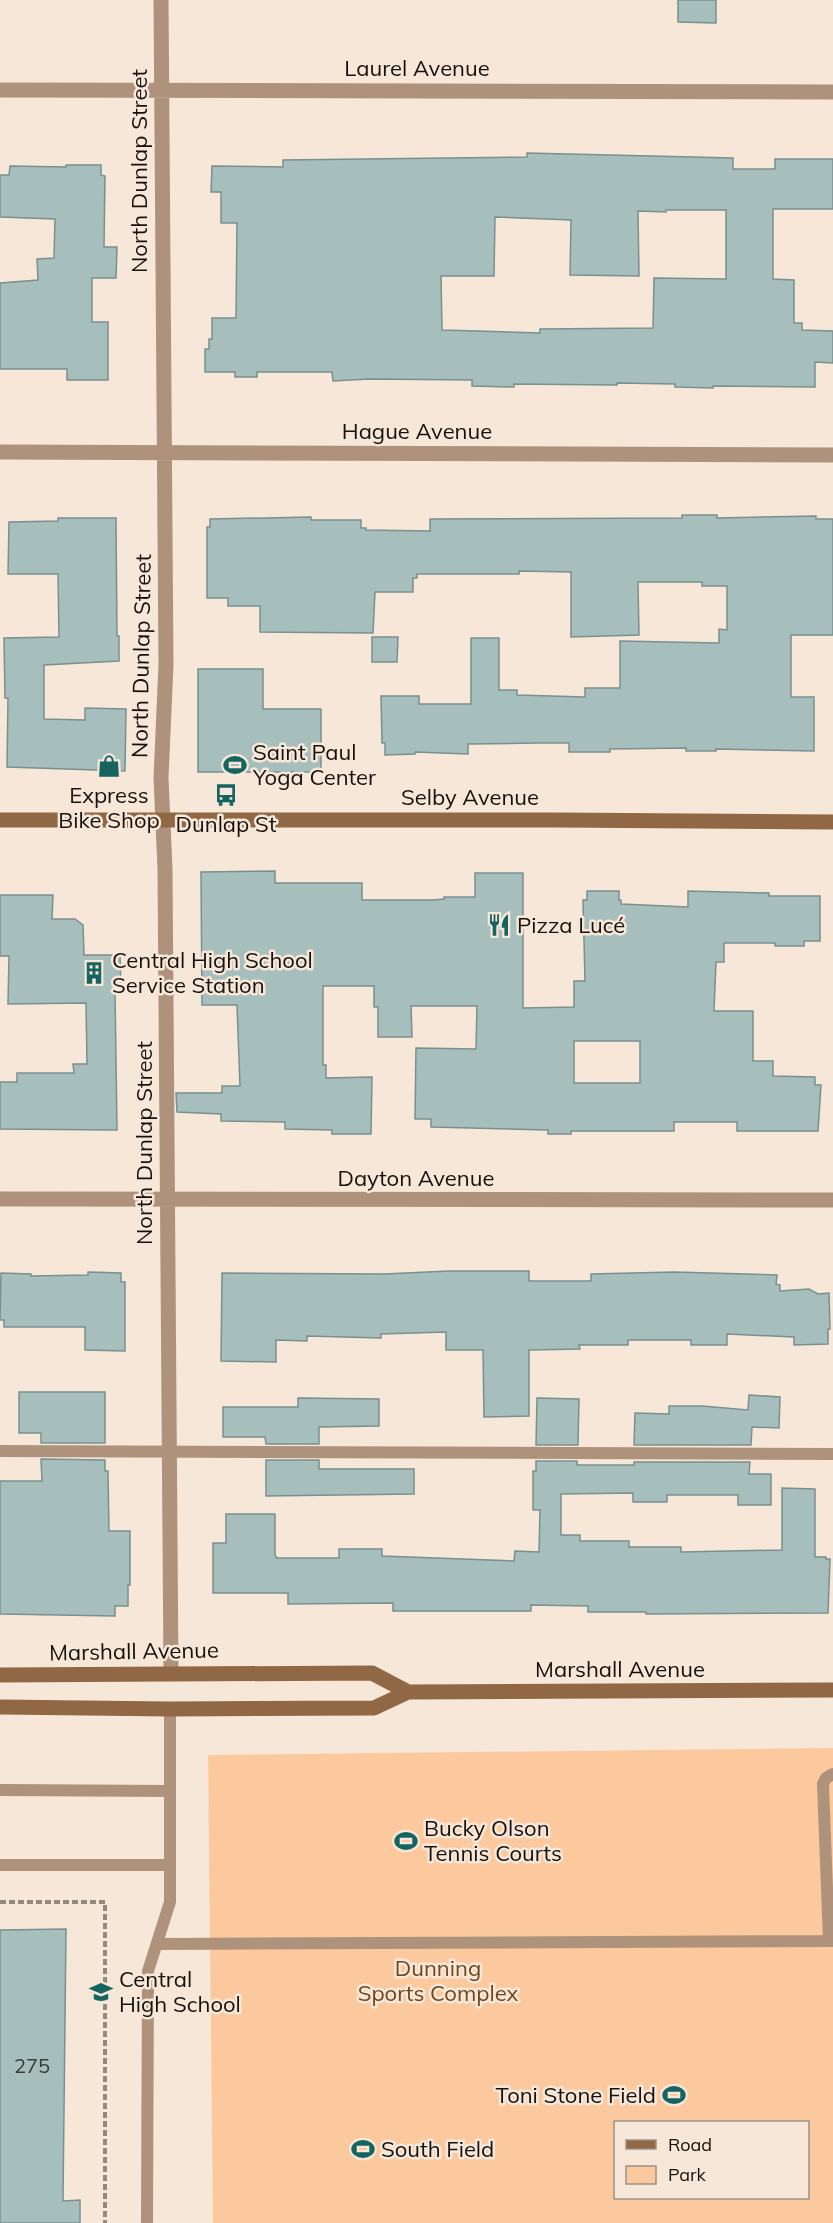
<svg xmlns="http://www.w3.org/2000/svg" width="833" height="2223" viewBox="0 0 833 2223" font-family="Mulish,sans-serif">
	<rect width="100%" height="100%" fill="#f7e7d9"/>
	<path fill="#fcc99f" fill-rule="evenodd" d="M 833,1748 L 833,2223 L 213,2223 L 208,1755 ZM 616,2122 L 808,2122 L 808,2198 L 616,2198 Z"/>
	<path fill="#a6bebc" stroke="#79908e" stroke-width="1.5" fill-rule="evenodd" d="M 678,0 L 716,0 L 716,23 L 678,22 Z
		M 527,153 L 733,158 L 733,169 L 775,169 L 775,159 L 833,159 L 833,209 L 773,209 L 773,279 L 794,280 L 794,323 L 802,323 L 802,330 L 833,331 L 833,363 L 815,362 L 815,387 L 713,386 L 713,388 L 675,387 L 675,384 L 617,383 L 617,385 L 514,384 L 514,387 L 472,386 L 472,380 L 369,379 L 333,381 L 332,372 L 257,372 L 257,377 L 235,377 L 235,372 L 205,372 L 205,349 L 209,349 L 209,339 L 212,339 L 212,318 L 236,318 L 237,223 L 221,223 L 221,192 L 211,192 L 212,166 L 283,167 L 283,160 L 527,157 ZM 666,210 L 726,210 L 726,279 L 654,278 L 653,328 L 540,329 L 540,333 L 442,330 L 441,276 L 494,276 L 495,217 L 571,220 L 570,275 L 639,276 L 638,211 L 666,212 Z
		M 66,165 L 101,165 L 101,175 L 105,176 L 104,247 L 117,247 L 116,278 L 92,278 L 92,322 L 108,322 L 108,380 L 67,380 L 67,369 L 0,369 L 0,283 L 38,280 L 37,259 L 54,258 L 55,219 L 0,217 L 0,175 L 9,175 L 10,166 L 66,167 Z
		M 682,515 L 717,515 L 717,518 L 816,516 L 816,519 L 833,519 L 833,635 L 791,635 L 791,697 L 814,697 L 814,751 L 716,749 L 716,751 L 686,751 L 686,748 L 610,749 L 610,752 L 569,752 L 569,743 L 538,743 L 468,744 L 468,754 L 415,752 L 415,754 L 385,755 L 385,743 L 382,743 L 381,696 L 419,696 L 419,704 L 471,704 L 471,638 L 499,638 L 499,690 L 517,690 L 517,695 L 585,697 L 585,688 L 620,688 L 620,641 L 719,643 L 719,629 L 727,630 L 727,586 L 702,586 L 702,582 L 638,582 L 639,635 L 571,637 L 571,572 L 519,571 L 519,574 L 417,574 L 417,578 L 413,578 L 413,592 L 375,592 L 373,633 L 260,632 L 260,606 L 228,606 L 228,598 L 207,598 L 207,527 L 210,527 L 210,519 L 311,517 L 311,520 L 361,520 L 361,528 L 366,528 L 366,530 L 430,531 L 430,519 L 682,518 Z
		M 58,518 L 116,518 L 117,636 L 119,636 L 119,661 L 44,665 L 44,719 L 85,720 L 85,708 L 126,709 L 125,771 L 7,767 L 8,698 L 5,698 L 4,638 L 59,637 L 58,574 L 8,574 L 9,522 L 58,521 Z
		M 372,637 L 398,637 L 397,662 L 372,662 Z
		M 198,669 L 263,669 L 263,709 L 321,709 L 321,772 L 198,772 Z
		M 275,871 L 275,883 L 362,883 L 362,900 L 433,900 L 444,899 L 444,897 L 475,897 L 475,873 L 523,873 L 523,1008 L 574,1007 L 574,981 L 585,981 L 583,900 L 587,900 L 587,891 L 619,891 L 619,900 L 621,900 L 621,904 L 688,907 L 688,891 L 769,893 L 769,896 L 820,896 L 820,941 L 804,941 L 804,946 L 775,946 L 775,943 L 724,943 L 724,962 L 716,962 L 714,1011 L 753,1011 L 753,1061 L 773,1061 L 773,1076 L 815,1077 L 815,1085 L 821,1085 L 818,1131 L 737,1131 L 737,1122 L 674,1122 L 674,1131 L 571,1131 L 571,1134 L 548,1134 L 548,1130 L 431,1127 L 431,1119 L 415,1119 L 416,1048 L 476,1049 L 477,1006 L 411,1006 L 412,1037 L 378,1037 L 378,1007 L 374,1007 L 374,986 L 323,986 L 323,1065 L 326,1065 L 326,1078 L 372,1077 L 371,1134 L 332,1134 L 332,1130 L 285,1129 L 285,1122 L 221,1121 L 221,1114 L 177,1112 L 176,1093 L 222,1093 L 222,1086 L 240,1086 L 237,1005 L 202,1005 L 201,872 ZM 574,1041 L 640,1041 L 640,1083 L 574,1083 Z
		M 0,895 L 53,895 L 52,919 L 75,919 L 83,925 L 84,955 L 120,955 L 121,991 L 115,991 L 117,1130 L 0,1129 L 0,1082 L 17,1082 L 17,1073 L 74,1073 L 73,1064 L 87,1064 L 86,1003 L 8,1004 L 9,956 L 0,956 Z
		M 449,1271 L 529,1271 L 529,1281 L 591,1281 L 591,1274 L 674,1272 L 777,1275 L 776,1284 L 780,1285 L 780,1291 L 809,1289 L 818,1294 L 829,1293 L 830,1329 L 828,1329 L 828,1344 L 794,1345 L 794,1337 L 727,1334 L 727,1345 L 691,1345 L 691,1340 L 628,1340 L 628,1345 L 579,1345 L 580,1349 L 529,1350 L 529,1416 L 484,1417 L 483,1350 L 446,1350 L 446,1332 L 381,1334 L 381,1338 L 307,1336 L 307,1341 L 276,1340 L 276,1362 L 221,1361 L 222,1273 L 384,1274 Z
		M 88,1272 L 121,1273 L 121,1282 L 125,1282 L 125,1351 L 85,1350 L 85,1327 L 4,1327 L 4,1320 L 0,1320 L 1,1273 L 31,1274 L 31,1276 L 88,1275 Z
		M 19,1392 L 105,1392 L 105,1443 L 41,1443 L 41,1433 L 19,1433 Z
		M 749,1395 L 780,1397 L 779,1428 L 752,1427 L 751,1445 L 634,1445 L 635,1413 L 669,1414 L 669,1406 L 702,1406 L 748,1410 Z
		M 298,1398 L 379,1399 L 379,1426 L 319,1427 L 319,1444 L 266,1444 L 265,1437 L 223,1437 L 223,1407 L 298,1407 Z
		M 537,1398 L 579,1399 L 578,1445 L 536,1445 Z
		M 41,1459 L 105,1460 L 105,1471 L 108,1471 L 109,1531 L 130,1531 L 130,1585 L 128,1585 L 128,1606 L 115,1606 L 115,1616 L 0,1614 L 0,1481 L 42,1481 Z
		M 266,1460 L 319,1460 L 319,1469 L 414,1469 L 414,1494 L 266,1496 Z
		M 536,1461 L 577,1461 L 577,1465 L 634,1465 L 634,1462 L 750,1462 L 749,1474 L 771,1474 L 771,1505 L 738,1505 L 738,1495 L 667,1495 L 667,1502 L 633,1502 L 633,1493 L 561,1494 L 561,1535 L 580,1535 L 580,1541 L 629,1541 L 629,1547 L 681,1547 L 681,1552 L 782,1550 L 782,1488 L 815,1489 L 815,1557 L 826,1557 L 826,1559 L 830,1559 L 828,1613 L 646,1614 L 646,1612 L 588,1612 L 588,1606 L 531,1605 L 531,1611 L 393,1611 L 393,1603 L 288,1604 L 288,1593 L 213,1593 L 213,1543 L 226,1543 L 226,1514 L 275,1514 L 275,1555 L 277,1558 L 339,1558 L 339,1549 L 382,1549 L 382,1556 L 514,1561 L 515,1551 L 539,1552 L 540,1510 L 533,1510 L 533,1471 L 536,1471 Z
		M 66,1929 L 63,2201 L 80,2200 L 80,2223 L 0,2223 L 0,1930 Z"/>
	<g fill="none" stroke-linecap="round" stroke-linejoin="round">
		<path stroke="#94897f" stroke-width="4" stroke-dasharray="6 3" stroke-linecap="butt" d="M 0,1902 L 105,1902 L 105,2223"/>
		<path stroke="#ae927b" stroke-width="12" d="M 0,1451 L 833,1454
			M 0,1790 L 169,1791
			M 0,1865 L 170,1865
			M 829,1941 L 823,1784 L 826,1778 L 833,1774
			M 158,1944 L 833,1941
			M 147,2223 L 148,1971 L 170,1902 L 170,1709"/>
		<path stroke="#ae927b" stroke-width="15" d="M 161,0 L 166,665 L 161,778 L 165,869 L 171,1673
			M 0,90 L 833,92
			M 0,452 L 833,455
			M 0,1199 L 833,1200"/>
		<path stroke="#906845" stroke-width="15" d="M 0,820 L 556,820 L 833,822
			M 0,1675 L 372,1673 L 408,1692
			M 0,1707 L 170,1709 L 374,1708 L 408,1692 L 833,1690"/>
	</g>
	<defs>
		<g id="stadium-bare" transform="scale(1.8)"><path d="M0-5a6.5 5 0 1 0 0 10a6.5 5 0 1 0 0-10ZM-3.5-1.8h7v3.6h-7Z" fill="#156460" stroke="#f7e7d9" stroke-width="2.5" paint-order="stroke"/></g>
		<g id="shop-bare" transform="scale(1.8)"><path d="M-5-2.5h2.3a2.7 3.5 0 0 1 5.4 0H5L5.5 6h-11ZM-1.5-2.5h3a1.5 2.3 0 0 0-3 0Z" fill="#156460" stroke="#f7e7d9" stroke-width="2.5" paint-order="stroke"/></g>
		<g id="bus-bare" transform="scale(1.8)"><path d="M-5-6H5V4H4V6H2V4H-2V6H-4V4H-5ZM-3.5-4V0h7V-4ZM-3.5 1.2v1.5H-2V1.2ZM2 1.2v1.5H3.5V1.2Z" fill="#156460" stroke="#f7e7d9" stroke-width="2.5" paint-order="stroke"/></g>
		<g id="restaurant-bare" transform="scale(1.8)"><path d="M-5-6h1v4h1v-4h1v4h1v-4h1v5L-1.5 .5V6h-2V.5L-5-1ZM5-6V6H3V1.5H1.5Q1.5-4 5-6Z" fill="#156460" stroke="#f7e7d9" stroke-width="2.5" paint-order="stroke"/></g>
		<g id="building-bare" transform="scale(1.8)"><path d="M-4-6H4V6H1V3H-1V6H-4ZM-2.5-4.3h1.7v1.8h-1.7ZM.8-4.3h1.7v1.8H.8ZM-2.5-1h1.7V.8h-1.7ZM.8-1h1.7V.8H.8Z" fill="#156460" stroke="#f7e7d9" stroke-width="2.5" paint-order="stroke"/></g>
		<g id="school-bare" transform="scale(1.8)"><path d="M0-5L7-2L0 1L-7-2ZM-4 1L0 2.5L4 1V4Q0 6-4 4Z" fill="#156460" stroke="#f7e7d9" stroke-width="2.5" paint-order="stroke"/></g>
	</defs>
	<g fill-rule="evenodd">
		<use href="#stadium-bare" x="235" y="765"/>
		<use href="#shop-bare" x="109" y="766"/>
		<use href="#bus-bare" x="226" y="795"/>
		<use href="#restaurant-bare" x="499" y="925"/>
		<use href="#building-bare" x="94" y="973"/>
		<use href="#stadium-bare" x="406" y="1841"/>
		<use href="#school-bare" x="101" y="1992"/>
		<use href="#stadium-bare" x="674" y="2095"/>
		<use href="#stadium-bare" x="363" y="2149"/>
	</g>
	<g text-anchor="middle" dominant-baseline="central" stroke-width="5" stroke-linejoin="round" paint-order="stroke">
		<g font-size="20" fill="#3a3c38">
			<text x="32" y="2065">275</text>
		</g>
		<g font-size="22" fill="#16110c" stroke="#f7e7d9">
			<text x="417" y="68">Laurel Avenue</text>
			<text transform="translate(139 171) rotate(-90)">North Dunlap Street</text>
			<text x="417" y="431">Hague Avenue</text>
			<text transform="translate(141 656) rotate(-89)">North Dunlap Street</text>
			<text x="470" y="797">Selby Avenue</text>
			<text transform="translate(144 1143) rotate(-90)">North Dunlap Street</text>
			<text x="416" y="1178">Dayton Avenue</text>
			<text transform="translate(134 1651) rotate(-1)">Marshall Avenue</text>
			<text x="620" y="1669">Marshall Avenue</text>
		</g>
		<g font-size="22" fill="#16110c" stroke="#f7e7d9" text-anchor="start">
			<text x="253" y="752">Saint Paul<tspan x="253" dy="25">Yoga Center</tspan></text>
			<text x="109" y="795" text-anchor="middle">Express<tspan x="109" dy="25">Bike Shop</tspan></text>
			<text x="226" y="824" text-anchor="middle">Dunlap St</text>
			<text x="517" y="925">Pizza Lucé</text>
			<text x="112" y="960">Central High School<tspan x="112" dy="25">Service Station</tspan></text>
			<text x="424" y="1828">Bucky Olson<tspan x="424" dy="25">Tennis Courts</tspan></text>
			<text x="119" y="1979">Central<tspan x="119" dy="25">High School</tspan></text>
			<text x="656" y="2095" text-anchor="end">Toni Stone Field</text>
			<text x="381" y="2149">South Field</text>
		</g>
		<g font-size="22" fill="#70451c" stroke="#f7e7d9">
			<text x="438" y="1968">Dunning<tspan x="438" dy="25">Sports Complex</tspan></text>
		</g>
	</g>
	<rect x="614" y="2121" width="195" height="78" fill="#f7e7d9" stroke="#9d9187" stroke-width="1.5"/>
	<rect x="626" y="2140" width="30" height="9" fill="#906845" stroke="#9d9187" stroke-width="1.5"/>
	<text x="668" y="2151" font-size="18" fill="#16110c">Road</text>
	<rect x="626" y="2166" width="30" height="18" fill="#fcc99f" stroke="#9d9187" stroke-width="1.5"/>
	<text x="668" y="2181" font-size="18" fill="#16110c">Park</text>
</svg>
